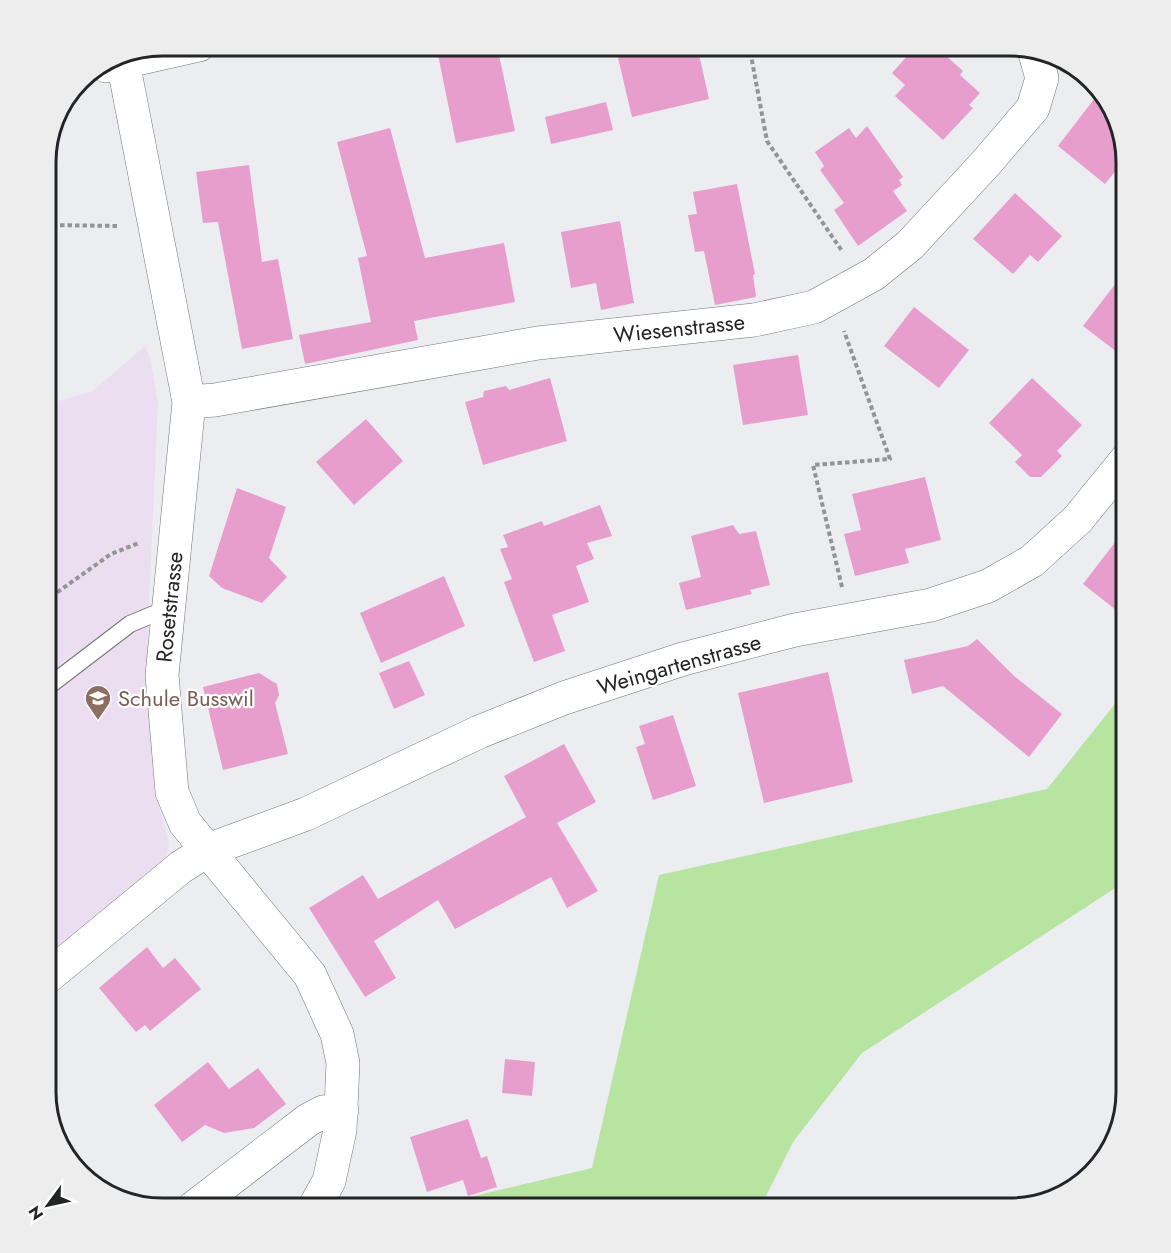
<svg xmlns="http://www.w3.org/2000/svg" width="1171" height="1253" viewBox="0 0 1171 1253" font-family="Jost,sans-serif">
	<rect width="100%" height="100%" fill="#ebedf1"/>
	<path fill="#ecdef1" d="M 145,346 L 150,359 L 158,402 L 147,648 L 156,794 L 169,844 L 166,858 L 157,871 L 45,963 L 45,398 L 58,401 L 93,391 Z"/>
	<path fill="#b7e4a0" d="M 1126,690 L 1126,881 L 862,1053 L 793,1142 L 760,1208 L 423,1208 L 592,1168 L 659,875 L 1047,789 Z"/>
	<path fill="#e89ecd" d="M 436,45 L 497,45 L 515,131 L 456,143 Z
		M 615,45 L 697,45 L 709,99 L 632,117 Z
		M 917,45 L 934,45 L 963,71 L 960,75 L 980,93 L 969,105 L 973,108 L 943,140 L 895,96 L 905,85 L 892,73 Z
		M 1101,90 L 1125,159 L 1105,184 L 1058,146 Z
		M 606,102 L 613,130 L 551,144 L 545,117 Z
		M 867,126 L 903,177 L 899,180 L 902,185 L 893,191 L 907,211 L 858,246 L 834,210 L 844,203 L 820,170 L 824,166 L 815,152 L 849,128 L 856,138 Z
		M 390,128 L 425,258 L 504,243 L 515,302 L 414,321 L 418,340 L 305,364 L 299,335 L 371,322 L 358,258 L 367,256 L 337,142 Z
		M 249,165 L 262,262 L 278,259 L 293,339 L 242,349 L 218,222 L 203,223 L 196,172 Z
		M 737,184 L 755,274 L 753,275 L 756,297 L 715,305 L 704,251 L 695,252 L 688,215 L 697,214 L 693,192 Z
		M 1015,193 L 1062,236 L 1038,262 L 1030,255 L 1013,274 L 973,239 Z
		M 620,221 L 634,303 L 601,310 L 596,283 L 571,288 L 561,232 Z
		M 1126,270 L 1126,359 L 1083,326 Z
		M 914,307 L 969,350 L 939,388 L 884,346 Z
		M 798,355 L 808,415 L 743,425 L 733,365 Z
		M 550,378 L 567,441 L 483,465 L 465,402 L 483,397 L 484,391 L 506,386 L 509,390 Z
		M 1032,378 L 1082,425 L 1057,451 L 1062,456 L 1041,477 L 1030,477 L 1015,462 L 1022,455 L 989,423 Z
		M 366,419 L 403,461 L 354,505 L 316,462 Z
		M 925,477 L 941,540 L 905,549 L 909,563 L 855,576 L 844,534 L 861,530 L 852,494 Z
		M 237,488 L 286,507 L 269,558 L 287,577 L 262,603 L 222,588 L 209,576 Z
		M 600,505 L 612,536 L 587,543 L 594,559 L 576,566 L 589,602 L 552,615 L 565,651 L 534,662 L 504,582 L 512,579 L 500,549 L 508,547 L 503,535 L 542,521 L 544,526 Z
		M 733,525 L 739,534 L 756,531 L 770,585 L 750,590 L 752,594 L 686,610 L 679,583 L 701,577 L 691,536 Z
		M 1126,528 L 1126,618 L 1083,584 Z
		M 444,576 L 465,626 L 381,663 L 360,613 Z
		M 977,639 L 1014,676 L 1062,714 L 1029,757 L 943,686 L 912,694 L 904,660 L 968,646 Z
		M 409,661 L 425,695 L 394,709 L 379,673 Z
		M 828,672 L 853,782 L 764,803 L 738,693 Z
		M 259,673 L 277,684 L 279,695 L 275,703 L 288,754 L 223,770 L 203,687 Z
		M 673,715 L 696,786 L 653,800 L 636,747 L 645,744 L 639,726 Z
		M 564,744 L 596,802 L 557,823 L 598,891 L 567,908 L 551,877 L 455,929 L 438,900 L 374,941 L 396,978 L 365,997 L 309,908 L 363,875 L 378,899 L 526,817 L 504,776 Z
		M 147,947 L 163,968 L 175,958 L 201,989 L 150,1031 L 145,1025 L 136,1032 L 99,988 Z
		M 505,1059 L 535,1062 L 532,1096 L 502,1093 Z
		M 208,1062 L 229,1089 L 258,1068 L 286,1104 L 254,1128 L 224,1133 L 205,1125 L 182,1142 L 154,1105 Z
		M 468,1119 L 481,1158 L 487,1156 L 497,1187 L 468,1196 L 463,1180 L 427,1192 L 410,1137 Z"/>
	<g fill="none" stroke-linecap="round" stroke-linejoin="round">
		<g stroke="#737578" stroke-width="18">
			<path id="service" d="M 45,689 L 130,624 L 154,614 L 168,615"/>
		</g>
		<g stroke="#737578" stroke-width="34">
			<path id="minor" d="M 123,62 L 189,402 L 162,675 L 172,792 L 185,823 L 310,975 L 337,1034 L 343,1063 L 340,1130 L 329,1181 L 314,1208
				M 189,402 L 215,400 L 538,343 L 754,320 L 814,307 L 874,274 L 910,245 L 986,163 L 1033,108 L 1042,78 L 1034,50
				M 45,979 L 181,867 L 208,850 L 306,814 L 479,732 L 564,698 L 683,659 L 795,630 L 931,605 L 988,586 L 1032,561 L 1078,519 L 1126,460
				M 193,1208 L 308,1120 L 323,1112 L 342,1110"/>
		</g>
		<g stroke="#737578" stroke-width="34">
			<path id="tertiary" d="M 106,66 L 199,45"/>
		</g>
		<path stroke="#939497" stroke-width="4" stroke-dasharray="4.5 3" stroke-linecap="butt" d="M 749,45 L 767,141 L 842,251
			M 45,225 L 119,226
			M 842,587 L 813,465 L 890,459 L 844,331
			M 45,601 L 111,554 L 139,543"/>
		<use href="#service" stroke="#fff" stroke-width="16"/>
		<use href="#minor" stroke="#fff" stroke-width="33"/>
		<use href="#tertiary" stroke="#fff" stroke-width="33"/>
	</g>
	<defs>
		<g id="school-pin" transform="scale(1.35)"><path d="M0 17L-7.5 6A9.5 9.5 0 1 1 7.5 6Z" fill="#8d6e63" stroke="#fff"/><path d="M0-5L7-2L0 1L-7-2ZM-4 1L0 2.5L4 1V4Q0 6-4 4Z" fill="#fff"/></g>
	</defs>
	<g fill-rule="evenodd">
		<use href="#school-pin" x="98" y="698"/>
	</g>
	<g text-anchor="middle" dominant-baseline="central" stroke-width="4.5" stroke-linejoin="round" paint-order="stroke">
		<g font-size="22" fill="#232425" stroke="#fff">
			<text transform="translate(679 328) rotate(-6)">Wiesenstrasse</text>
			<text transform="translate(169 607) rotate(-84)">Rosetstrasse</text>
			<text transform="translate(679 664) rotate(-16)">Weingartenstrasse</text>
		</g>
		<g font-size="22" fill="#785e54" stroke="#fff" text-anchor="start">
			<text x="118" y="698">Schule Busswil</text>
		</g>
	</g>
	<path d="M0 0H1171V1253H0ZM162 56H1010A106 106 0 0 1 1116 162V1092A106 106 0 0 1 1010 1198H162A106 106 0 0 1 56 1092V162A106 106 0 0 1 162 56Z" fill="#ededee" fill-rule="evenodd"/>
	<path fill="none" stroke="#232425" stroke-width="3" d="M162 56H1010A106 106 0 0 1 1116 162V1092A106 106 0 0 1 1010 1198H162A106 106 0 0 1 56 1092V162A106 106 0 0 1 162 56Z"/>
	<g transform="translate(48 1205) rotate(237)" stroke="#ffffff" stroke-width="4.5" paint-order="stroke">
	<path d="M0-4.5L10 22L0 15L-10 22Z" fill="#232425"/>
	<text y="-9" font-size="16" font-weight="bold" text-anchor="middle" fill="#232425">N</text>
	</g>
</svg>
